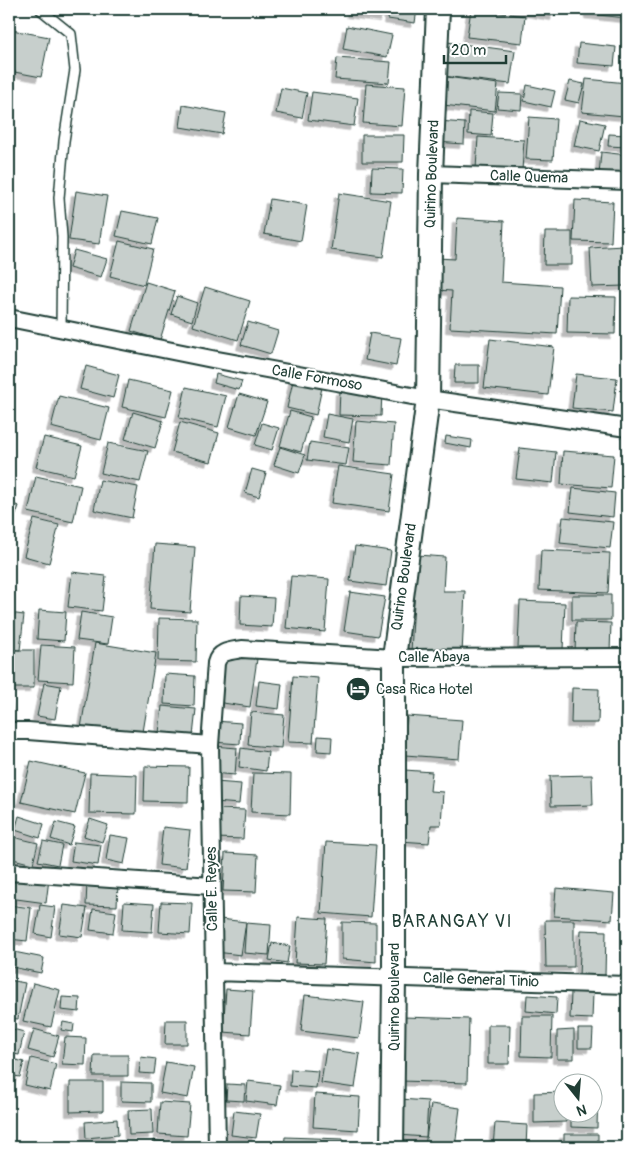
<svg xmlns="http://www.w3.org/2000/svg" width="636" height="1156" viewBox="0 0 636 1156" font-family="Pangolin,sans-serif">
	<defs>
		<filter id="shadow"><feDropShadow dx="-4.5" dy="4.5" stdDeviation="0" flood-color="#0004"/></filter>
	</defs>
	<rect width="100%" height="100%" fill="#fff"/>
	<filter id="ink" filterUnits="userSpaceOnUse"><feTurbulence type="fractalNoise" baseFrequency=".02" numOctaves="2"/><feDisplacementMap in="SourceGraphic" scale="10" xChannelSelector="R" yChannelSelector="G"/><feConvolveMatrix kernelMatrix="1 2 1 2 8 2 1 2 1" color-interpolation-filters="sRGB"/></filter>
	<g filter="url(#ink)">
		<path fill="#c7cfcc" stroke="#1f3d34" filter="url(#shadow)" d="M 352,9 L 385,9 L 384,17 L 351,13 Z
			M 390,9 L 417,9 L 415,23 L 388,19 Z
			M 471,9 L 525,16 L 522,43 L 467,37 Z
			M 513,9 L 556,9 L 555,16 Z
			M 589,9 L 627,9 L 626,18 L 589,14 Z
			M 347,26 L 392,35 L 387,57 L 343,49 Z
			M 12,30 L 49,37 L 41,77 L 9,71 L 9,47 Z
			M 447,42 L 515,51 L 510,84 L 443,76 Z
			M 579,43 L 616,47 L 614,66 L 577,63 Z
			M 337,58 L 391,62 L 389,83 L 335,79 Z
			M 447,77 L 498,84 L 495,111 L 443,105 Z
			M 586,79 L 627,83 L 624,116 L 582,112 Z
			M 570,81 L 584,84 L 579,103 L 565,100 Z
			M 366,84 L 405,87 L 402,126 L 363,123 Z
			M 527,85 L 555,91 L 551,107 L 524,101 Z
			M 281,88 L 307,93 L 302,118 L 276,113 Z
			M 312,92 L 358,98 L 354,126 L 308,120 Z
			M 499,93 L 522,94 L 521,110 L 497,108 Z
			M 183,105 L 226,113 L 222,134 L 180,127 Z
			M 469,111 L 493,113 L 491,136 L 468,134 Z
			M 529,117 L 556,119 L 553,160 L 526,159 Z
			M 580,119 L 605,124 L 599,151 L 574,146 Z
			M 438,121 L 465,123 L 464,144 L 436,142 Z
			M 609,134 L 627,135 L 627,147 L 608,146 Z
			M 362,135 L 404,135 L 403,162 L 362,162 Z
			M 478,137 L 524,140 L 522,171 L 476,169 Z
			M 601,152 L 627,155 L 627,178 L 599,175 Z
			M 372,168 L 403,169 L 402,193 L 371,192 Z
			M 76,191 L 107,196 L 99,244 L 69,240 Z
			M 339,193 L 391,201 L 383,257 L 331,250 Z
			M 270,199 L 307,205 L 301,241 L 264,234 Z
			M 575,200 L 613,202 L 611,242 L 573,241 Z
			M 122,211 L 158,218 L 152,244 L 116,236 Z
			M 457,218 L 504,221 L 501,282 L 560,286 L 557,334 L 450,328 L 452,291 L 435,290 L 437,258 L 455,259 Z
			M 545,232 L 572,232 L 572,265 L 544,265 Z
			M 119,241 L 153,249 L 144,285 L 110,276 Z
			M 623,246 L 625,286 L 592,287 L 590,248 Z
			M 74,250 L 107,259 L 101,277 L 69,268 Z
			M 146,282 L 175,291 L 160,340 L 131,331 Z
			M 205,287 L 250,301 L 238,340 L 193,326 Z
			M 177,296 L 197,303 L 192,321 L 171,314 Z
			M 568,296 L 616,297 L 615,334 L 567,333 Z
			M 248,322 L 278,331 L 271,354 L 241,345 Z
			M 370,333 L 401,338 L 396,366 L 365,360 Z
			M 490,339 L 554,347 L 548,395 L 484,388 Z
			M 455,365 L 479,365 L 479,383 L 454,383 Z
			M 86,366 L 119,375 L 113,398 L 80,389 Z
			M 216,374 L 242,381 L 239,390 L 214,383 Z
			M 576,374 L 617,378 L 613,412 L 572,408 Z
			M 294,376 L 323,383 L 316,415 L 287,408 Z
			M 128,380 L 173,390 L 166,417 L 122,407 Z
			M 186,387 L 226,396 L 218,427 L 179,418 Z
			M 340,390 L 382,391 L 381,416 L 339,415 Z
			M 239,394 L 267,402 L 256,435 L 229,427 Z
			M 59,396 L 109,408 L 101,440 L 51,427 Z
			M 290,411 L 311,417 L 301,452 L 280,446 Z
			M 133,412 L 163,421 L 155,448 L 125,439 Z
			M 327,414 L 353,419 L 349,442 L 323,437 Z
			M 356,421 L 394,424 L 391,465 L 353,462 Z
			M 180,422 L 219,433 L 211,462 L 172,452 Z
			M 262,423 L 279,428 L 272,450 L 255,445 Z
			M 446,436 L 472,440 L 471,448 L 445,443 Z
			M 44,437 L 82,446 L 74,476 L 36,467 Z
			M 310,442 L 349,448 L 346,465 L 307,460 Z
			M 108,443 L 148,451 L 140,482 L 101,473 Z
			M 280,447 L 305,455 L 299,473 L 274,465 Z
			M 520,448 L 556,452 L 553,483 L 516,479 Z
			M 563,451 L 614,455 L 611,488 L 561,484 Z
			M 338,466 L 394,474 L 389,511 L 332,503 Z
			M 252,469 L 266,473 L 259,497 L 245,493 Z
			M 36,476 L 81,486 L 73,522 L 28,512 Z
			M 100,480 L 138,487 L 132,518 L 94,510 Z
			M 573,488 L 615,493 L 613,517 L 570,512 Z
			M 9,503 L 19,506 L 13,523 L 9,522 Z
			M 563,517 L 613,522 L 610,548 L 560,543 Z
			M 34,519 L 59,525 L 49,563 L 24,556 Z
			M 155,544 L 195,547 L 190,612 L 150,609 Z
			M 355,546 L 391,551 L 386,586 L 350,581 Z
			M 541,550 L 610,553 L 608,593 L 539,590 Z
			M 417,555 L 445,557 L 443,591 L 465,591 L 462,654 L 411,651 Z
			M 72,572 L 106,576 L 102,611 L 68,607 Z
			M 291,576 L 329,579 L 325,632 L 286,628 Z
			M 350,592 L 385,597 L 378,636 L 344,631 Z
			M 572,595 L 611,595 L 611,620 L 572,620 Z
			M 241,596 L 274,598 L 272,627 L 240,625 Z
			M 520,601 L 565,603 L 563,650 L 518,648 Z
			M 39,610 L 66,612 L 64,641 L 37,639 Z
			M 81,612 L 112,617 L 108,644 L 77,640 Z
			M 9,613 L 24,615 L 20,650 L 9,649 Z
			M 159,618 L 197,619 L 196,662 L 158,661 Z
			M 576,622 L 611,623 L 610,652 L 575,652 Z
			M 95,643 L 156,653 L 142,738 L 81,728 Z
			M 41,645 L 75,647 L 73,682 L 38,680 Z
			M 10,650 L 34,650 L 34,688 L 10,688 Z
			M 223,655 L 257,659 L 250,707 L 216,702 Z
			M 165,674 L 195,676 L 194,706 L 164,704 Z
			M 293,676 L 318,678 L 313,743 L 288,742 Z
			M 259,681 L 282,684 L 279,709 L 256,706 Z
			M 44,683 L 61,686 L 55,719 L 37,716 Z
			M 9,688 L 10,688 L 14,727 L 9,727 Z
			M 572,688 L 599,689 L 598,723 L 571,723 Z
			M 162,706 L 196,709 L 193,736 L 159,733 Z
			M 251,712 L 284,715 L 281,748 L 248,745 Z
			M 407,716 L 462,720 L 459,759 L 405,755 Z
			M 215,721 L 241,723 L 240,744 L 213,742 Z
			M 318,736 L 332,737 L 331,752 L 317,751 Z
			M 214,746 L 237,748 L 235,775 L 212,773 Z
			M 241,748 L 268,752 L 266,771 L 239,767 Z
			M 31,761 L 85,773 L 75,814 L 21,802 Z
			M 145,766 L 189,767 L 188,802 L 144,801 Z
			M 405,770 L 432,772 L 430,791 L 443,792 L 441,825 L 431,825 L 429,843 L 400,841 Z
			M 90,773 L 137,775 L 136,814 L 89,813 Z
			M 253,773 L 291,774 L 290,814 L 251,812 Z
			M 592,775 L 593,805 L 551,806 L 550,776 Z
			M 216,782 L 241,784 L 239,804 L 215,802 Z
			M 216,809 L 245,810 L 243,839 L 215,838 Z
			M 19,816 L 44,824 L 40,838 L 15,830 Z
			M 90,819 L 108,825 L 102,842 L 84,836 Z
			M 56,822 L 75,827 L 69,845 L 51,839 Z
			M 163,827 L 190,830 L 186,868 L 159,865 Z
			M 110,835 L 129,838 L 124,864 L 106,860 Z
			M 9,836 L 38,843 L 33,864 L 9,858 Z
			M 43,841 L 62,845 L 58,865 L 38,861 Z
			M 74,842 L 101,845 L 98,865 L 71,861 Z
			M 326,842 L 376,845 L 371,917 L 321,913 Z
			M 225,853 L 258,855 L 256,892 L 223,891 Z
			M 9,874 L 49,879 L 46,903 L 9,898 Z
			M 87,883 L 118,884 L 117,906 L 86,905 Z
			M 556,888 L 614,893 L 612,920 L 554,916 Z
			M 124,902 L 154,904 L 152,932 L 122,930 Z
			M 161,902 L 192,903 L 190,934 L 159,932 Z
			M 9,905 L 31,908 L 27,941 L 9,939 Z
			M 40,905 L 55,907 L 51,937 L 35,934 Z
			M 64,905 L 87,908 L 82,937 L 59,934 Z
			M 93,909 L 116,912 L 113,933 L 90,930 Z
			M 298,917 L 327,919 L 324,964 L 295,963 Z
			M 220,919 L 246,922 L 241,955 L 216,952 Z
			M 545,920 L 574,920 L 574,967 L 546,967 Z
			M 342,922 L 376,923 L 376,962 L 342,959 Z
			M 246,923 L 271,925 L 269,955 L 244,953 Z
			M 581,930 L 606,931 L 605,976 L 579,976 Z
			M 272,943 L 290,946 L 287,963 L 269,960 Z
			M 14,952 L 44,958 L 41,973 L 12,967 Z
			M 9,980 L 25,983 L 18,1019 L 9,1018 Z
			M 33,983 L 60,990 L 51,1027 L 23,1021 Z
			M 226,989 L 253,991 L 250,1034 L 223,1032 Z
			M 571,992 L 593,993 L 592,1019 L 570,1018 Z
			M 305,995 L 364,1002 L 359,1038 L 301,1031 Z
			M 527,995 L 557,997 L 556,1014 L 526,1011 Z
			M 62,997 L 80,998 L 79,1012 L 61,1010 Z
			M 522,1016 L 552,1016 L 551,1057 L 521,1056 Z
			M 403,1017 L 469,1019 L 467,1083 L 401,1081 Z
			M 166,1020 L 187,1020 L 187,1044 L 165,1044 Z
			M 63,1022 L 74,1024 L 73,1032 L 61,1030 Z
			M 488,1025 L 510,1025 L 509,1064 L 488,1064 Z
			M 9,1028 L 24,1032 L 19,1055 L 9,1053 Z
			M 34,1029 L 59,1036 L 53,1057 L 28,1050 Z
			M 578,1029 L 593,1029 L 592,1048 L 578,1048 Z
			M 574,1030 L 574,1059 L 557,1059 L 557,1031 Z
			M 65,1037 L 86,1038 L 85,1065 L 62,1064 Z
			M 326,1049 L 360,1054 L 355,1088 L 321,1083 Z
			M 94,1055 L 128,1055 L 128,1076 L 93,1076 Z
			M 141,1057 L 156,1059 L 154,1074 L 139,1073 Z
			M 9,1058 L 24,1062 L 20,1077 L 9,1075 Z
			M 31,1058 L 56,1064 L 50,1091 L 25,1085 Z
			M 166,1062 L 194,1067 L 188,1098 L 160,1093 Z
			M 291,1069 L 318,1071 L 316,1088 L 290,1086 Z
			M 248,1081 L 280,1085 L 277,1105 L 246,1101 Z
			M 70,1082 L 103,1082 L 103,1111 L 70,1112 Z
			M 121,1082 L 151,1083 L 151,1102 L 121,1101 Z
			M 227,1084 L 245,1085 L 244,1101 L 226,1100 Z
			M 594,1090 L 598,1090 L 597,1128 L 571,1127 L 571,1114 L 594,1114 Z
			M 564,1092 L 564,1114 L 565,1114 L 566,1122 L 534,1123 L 534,1093 Z
			M 315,1094 L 360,1097 L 358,1130 L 313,1127 Z
			M 400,1099 L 428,1101 L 426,1137 L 397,1135 Z
			M 160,1102 L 190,1104 L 187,1136 L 158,1134 Z
			M 431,1104 L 460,1108 L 455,1147 L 425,1146 Z
			M 152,1109 L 153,1134 L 129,1135 L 128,1110 Z
			M 234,1111 L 260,1114 L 256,1138 L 231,1135 Z
			M 117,1119 L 118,1135 L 86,1138 L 85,1122 Z
			M 495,1123 L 527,1125 L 526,1147 L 493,1147 Z
			M 564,1134 L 598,1134 L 598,1147 L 564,1147 Z
			M 285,1137 L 343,1139 L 343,1147 L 284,1147 Z
			M 153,1140 L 186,1146 L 186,1147 L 151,1147 Z"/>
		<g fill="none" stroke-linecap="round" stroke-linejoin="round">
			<g stroke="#1f3d34" stroke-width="12">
				<path id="service" d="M 40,9 L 71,34 L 75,70 L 64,141 L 59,198 L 62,237 L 61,328"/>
			</g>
			<g stroke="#1f3d34" stroke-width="20">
				<path id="minor" d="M 431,174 L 627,181
					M 9,318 L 212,359 L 428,399 L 627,428
					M 9,731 L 28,731 L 210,745
					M 9,872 L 212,886
					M 214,972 L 627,985
					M 217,1147 L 210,745 L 216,663 C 219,651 231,651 242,649 L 394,658 L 627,657"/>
			</g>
			<g stroke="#1f3d34" stroke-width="26">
				<path id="secondary" d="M 392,1147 L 394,978 L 394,658 L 428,399 L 431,174 L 438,9"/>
			</g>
			<use href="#service" stroke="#fff" stroke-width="9"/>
			<use href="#minor" stroke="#fff" stroke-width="16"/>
			<use href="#secondary" stroke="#fff" stroke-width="22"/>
		</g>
	</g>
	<defs>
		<g id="hotel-disc" transform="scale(1.25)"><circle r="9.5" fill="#1f3d34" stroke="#fff"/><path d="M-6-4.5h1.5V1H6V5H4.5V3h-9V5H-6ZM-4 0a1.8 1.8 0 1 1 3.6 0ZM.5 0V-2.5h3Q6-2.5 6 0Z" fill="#fff"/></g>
	</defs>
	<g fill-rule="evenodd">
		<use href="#hotel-disc" x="358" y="689"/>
	</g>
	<g text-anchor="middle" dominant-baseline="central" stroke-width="4" stroke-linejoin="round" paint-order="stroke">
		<g font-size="15" fill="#1f3d34" stroke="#fff">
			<text transform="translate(432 174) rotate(-88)">Quirino Boulevard</text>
			<text transform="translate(529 177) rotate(2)">Calle Quema</text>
			<text transform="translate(317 378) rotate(10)">Calle Formoso</text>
			<text transform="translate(404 577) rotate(-82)">Quirino Boulevard</text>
			<text x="434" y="657">Calle Abaya</text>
			<text transform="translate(212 889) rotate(-91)">Calle E. Reyes</text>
			<text transform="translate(481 980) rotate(2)">Calle General Tinio</text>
			<text transform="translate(394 997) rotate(-90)">Quirino Boulevard</text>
		</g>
		<g font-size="15" fill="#1f3d34" stroke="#fff" text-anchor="start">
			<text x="376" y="689">Casa Rica Hotel</text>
		</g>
		<g font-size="18" letter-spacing="1" fill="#1f3d34" stroke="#fff">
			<text x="452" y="921">BARANGAY VI</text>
		</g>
	</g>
	<rect width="636" height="1156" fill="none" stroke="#fff" stroke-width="30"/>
	<rect x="15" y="15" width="606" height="1126" fill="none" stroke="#1f3d34" stroke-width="2" filter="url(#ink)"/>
	<g transform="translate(578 1098) rotate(163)"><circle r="24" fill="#ffffff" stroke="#a5b1ae"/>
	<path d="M0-4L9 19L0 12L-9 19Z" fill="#1f3d34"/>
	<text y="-8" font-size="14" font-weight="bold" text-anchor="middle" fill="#1f3d34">N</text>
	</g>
	<path d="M444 55v8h62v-8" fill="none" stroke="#1f3d34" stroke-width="2.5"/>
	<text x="451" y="55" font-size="15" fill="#1f3d34" stroke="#ffffff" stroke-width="4" paint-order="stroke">20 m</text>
</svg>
